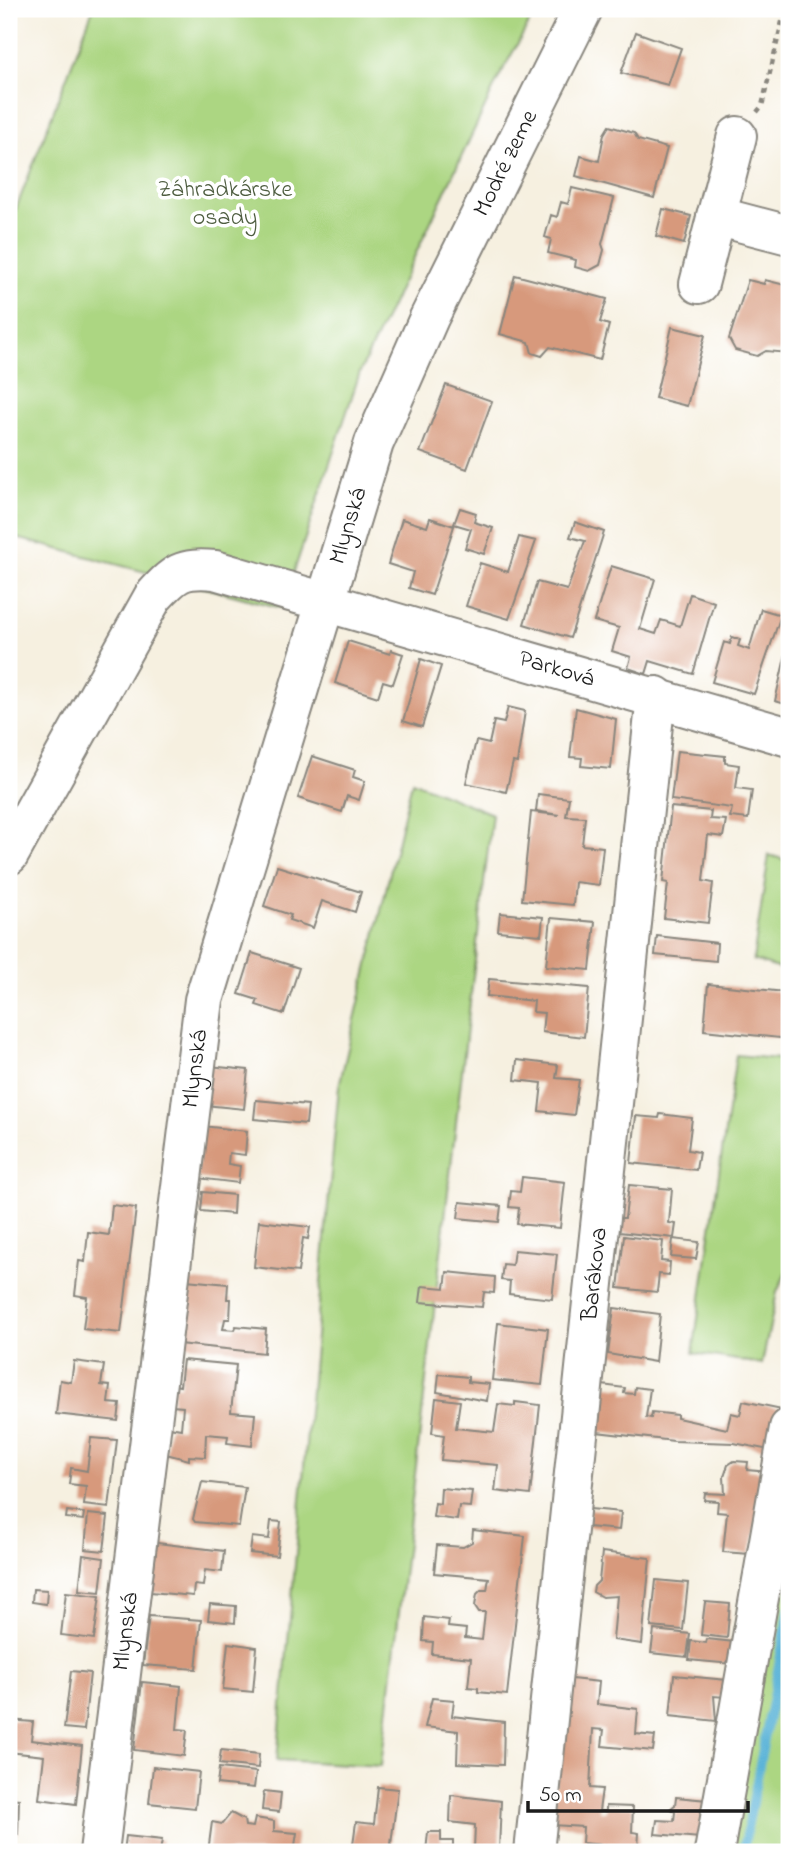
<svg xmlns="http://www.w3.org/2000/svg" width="798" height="1861" viewBox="0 0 798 1861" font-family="'Indie Flower',sans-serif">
	<rect width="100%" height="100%" fill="#fff"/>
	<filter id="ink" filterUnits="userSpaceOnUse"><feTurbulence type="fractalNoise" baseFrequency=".0143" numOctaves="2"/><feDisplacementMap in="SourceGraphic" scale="14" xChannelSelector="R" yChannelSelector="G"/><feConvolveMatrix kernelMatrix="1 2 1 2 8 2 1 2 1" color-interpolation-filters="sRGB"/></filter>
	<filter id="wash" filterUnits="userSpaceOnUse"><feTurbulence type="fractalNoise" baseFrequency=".00686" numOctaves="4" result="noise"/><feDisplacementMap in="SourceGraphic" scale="28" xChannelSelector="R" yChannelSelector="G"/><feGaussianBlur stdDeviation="1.57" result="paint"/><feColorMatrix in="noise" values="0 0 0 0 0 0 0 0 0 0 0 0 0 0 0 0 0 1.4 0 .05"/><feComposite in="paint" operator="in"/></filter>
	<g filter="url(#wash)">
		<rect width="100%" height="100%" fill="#f6f0e0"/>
		<path fill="#acd682" stroke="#64794f" stroke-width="2" d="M 93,9 L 537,9 L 499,77 L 360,372 L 282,608 L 9,536 L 9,227 Z
			M 412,781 L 492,814 L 381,1766 L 277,1760 L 339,1086 Z
			M 769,855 L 789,861 L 789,972 L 753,960 Z
			M 736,1055 L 789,1060 L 789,1266 L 777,1292 L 762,1364 L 693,1353 Z
			M 789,1474 L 789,1852 L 720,1852 Z"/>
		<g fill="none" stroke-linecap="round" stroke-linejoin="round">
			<path stroke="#5bb4d8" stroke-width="9" d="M 743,1852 L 789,1610"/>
		</g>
		<g id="blocks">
			<path fill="#d7997c" d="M 636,32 L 681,48 L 668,85 L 621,73 Z
				M 609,126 L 634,133 L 638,140 L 667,148 L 654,198 L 576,176 L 581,156 L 599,161 L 604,134 Z
				M 572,188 L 614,198 L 602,244 L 604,250 L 600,265 L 589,271 L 575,267 L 576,260 L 548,253 L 551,239 L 545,237 L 551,215 L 557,217 L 561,202 L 568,204 Z
				M 663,209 L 691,216 L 684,244 L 656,236 Z
				M 515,275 L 607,299 L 600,322 L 609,325 L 600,360 L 550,347 L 542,356 L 532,353 L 529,342 L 500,334 Z
				M 748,280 L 764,284 L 765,280 L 789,286 L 789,353 L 766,351 L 757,356 L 735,350 L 729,339 Z
				M 672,327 L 705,335 L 687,406 L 655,398 Z
				M 446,385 L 492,401 L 467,469 L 420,452 Z
				M 460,508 L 476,513 L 474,522 L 493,528 L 484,554 L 465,548 L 471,529 L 454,524 Z
				M 430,518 L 454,526 L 432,595 L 409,588 L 413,572 L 388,564 L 402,519 L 427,527 Z
				M 575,522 L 604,532 L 570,638 L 524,624 L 537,582 L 567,590 L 585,541 L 570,537 Z
				M 519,537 L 536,541 L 509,619 L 466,606 L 480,563 L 508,572 Z
				M 611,566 L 655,579 L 640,629 L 656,634 L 661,620 L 680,626 L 690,594 L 714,602 L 693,674 L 650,661 L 646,674 L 628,668 L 631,657 L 612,651 L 619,628 L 594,621 Z
				M 761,609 L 781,615 L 754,694 L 712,682 L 724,642 L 730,644 L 732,637 L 740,640 L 738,646 L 749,650 Z
				M 348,641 L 390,654 L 391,650 L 403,654 L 393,684 L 383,681 L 378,697 L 335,683 Z
				M 786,653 L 789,654 L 789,705 L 775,701 Z
				M 421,659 L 441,666 L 422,727 L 403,721 Z
				M 508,707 L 525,711 L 517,763 L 513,762 L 506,792 L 466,783 L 476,741 L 489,744 L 494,721 L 504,723 Z
				M 576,708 L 616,719 L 611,769 L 581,766 L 582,758 L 570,757 Z
				M 677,751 L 725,756 L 725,763 L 739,765 L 736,788 L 752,790 L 748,819 L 730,817 L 732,808 L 671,800 Z
				M 312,756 L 355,770 L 353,777 L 365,781 L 359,800 L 347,796 L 342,812 L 298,798 Z
				M 538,794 L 569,798 L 566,816 L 585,817 L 582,845 L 603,847 L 599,885 L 575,882 L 573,905 L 522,900 L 531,812 L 559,815 L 536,811 Z
				M 671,807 L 711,811 L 710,819 L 726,820 L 723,837 L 708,835 L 703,881 L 713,883 L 708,923 L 664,918 L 668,883 L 663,882 Z
				M 277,866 L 361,892 L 355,912 L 322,901 L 313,928 L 289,920 L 291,915 L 264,906 Z
				M 500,913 L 543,917 L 541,935 L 498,931 Z
				M 551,918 L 595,922 L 590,970 L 546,966 Z
				M 657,936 L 717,943 L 716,961 L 655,955 Z
				M 252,953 L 299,968 L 284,1014 L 256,1005 L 258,1000 L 239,994 Z
				M 489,979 L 589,988 L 584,1037 L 542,1032 L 544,1013 L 533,1012 L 534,1001 L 487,996 Z
				M 708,984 L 784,992 L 782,1017 L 789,1017 L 789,1039 L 704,1030 Z
				M 517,1060 L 558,1065 L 556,1078 L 579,1080 L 574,1115 L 539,1111 L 542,1083 L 515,1080 Z
				M 209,1066 L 248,1070 L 244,1109 L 205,1105 Z
				M 256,1100 L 308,1105 L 306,1124 L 254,1119 Z
				M 660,1114 L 692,1118 L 688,1150 L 699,1152 L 696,1170 L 631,1163 L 636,1116 L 659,1118 Z
				M 202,1126 L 247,1131 L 245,1155 L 229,1153 L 228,1164 L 240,1166 L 238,1183 L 197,1178 Z
				M 522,1177 L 565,1182 L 560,1228 L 517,1224 L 519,1208 L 509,1207 L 511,1191 L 520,1192 Z
				M 629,1185 L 672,1189 L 669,1223 L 676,1224 L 674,1238 L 619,1232 L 620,1218 L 625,1218 Z
				M 203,1192 L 234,1195 L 233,1214 L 201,1211 Z
				M 460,1202 L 501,1206 L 499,1222 L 458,1218 Z
				M 112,1205 L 136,1208 L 121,1333 L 83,1329 L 87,1297 L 75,1295 L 79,1261 L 85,1262 L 88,1232 L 109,1235 Z
				M 259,1221 L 310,1227 L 308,1239 L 303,1238 L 298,1272 L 254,1267 Z
				M 624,1236 L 663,1241 L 661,1261 L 670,1262 L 669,1275 L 659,1274 L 657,1292 L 618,1288 Z
				M 673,1239 L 699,1242 L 696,1259 L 671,1257 Z
				M 514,1250 L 557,1254 L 552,1299 L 509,1294 L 510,1281 L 501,1280 L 503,1264 L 512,1265 Z
				M 447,1272 L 495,1277 L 494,1293 L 484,1292 L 482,1307 L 420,1302 L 422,1286 L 445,1288 Z
				M 186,1280 L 228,1284 L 227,1299 L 231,1299 L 230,1319 L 225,1319 L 223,1329 L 235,1330 L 236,1326 L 266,1329 L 264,1353 L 179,1344 Z
				M 614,1308 L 660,1314 L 655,1362 L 608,1354 Z
				M 498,1323 L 548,1329 L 542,1385 L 492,1380 Z
				M 183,1360 L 236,1365 L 231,1412 L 255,1414 L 252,1446 L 227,1443 L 228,1436 L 206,1434 L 205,1457 L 189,1456 L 189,1460 L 166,1454 L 169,1427 L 181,1429 L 183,1407 L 172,1406 L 174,1385 L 180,1386 Z
				M 74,1361 L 104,1365 L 101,1385 L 110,1386 L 108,1403 L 120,1404 L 118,1421 L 56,1414 L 60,1380 L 71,1382 Z
				M 439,1374 L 468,1377 L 468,1382 L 489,1384 L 487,1401 L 437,1392 Z
				M 602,1385 L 625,1388 L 624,1393 L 634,1394 L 635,1387 L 650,1389 L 646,1417 L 651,1418 L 652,1412 L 677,1415 L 677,1418 L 727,1429 L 731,1413 L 740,1415 L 743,1401 L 782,1409 L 774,1451 L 734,1443 L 674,1441 L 597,1432 Z
				M 436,1398 L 460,1401 L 456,1428 L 494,1432 L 498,1404 L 515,1406 L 515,1402 L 540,1405 L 530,1495 L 495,1491 L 498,1465 L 441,1460 L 444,1435 L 432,1433 Z
				M 91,1438 L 117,1440 L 109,1508 L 84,1505 L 86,1486 L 69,1484 L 71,1468 L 87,1471 Z
				M 734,1461 L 748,1462 L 747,1470 L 769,1472 L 750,1554 L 723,1552 L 727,1513 L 717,1512 L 718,1501 L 704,1500 L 705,1493 L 725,1494 L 724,1477 L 728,1465 Z
				M 202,1482 L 245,1487 L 239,1526 L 195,1522 L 193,1519 Z
				M 441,1488 L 472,1491 L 470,1507 L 459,1506 L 457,1520 L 433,1517 L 435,1503 L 440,1504 Z
				M 590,1509 L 621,1512 L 619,1530 L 588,1527 Z
				M 67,1511 L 84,1513 L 83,1520 L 66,1518 Z
				M 88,1514 L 108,1516 L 104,1551 L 85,1549 Z
				M 271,1521 L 281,1522 L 277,1556 L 250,1553 L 252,1537 L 269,1539 Z
				M 473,1530 L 525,1536 L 507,1695 L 478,1692 L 478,1688 L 468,1687 L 471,1658 L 432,1654 L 433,1642 L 423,1641 L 424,1617 L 449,1620 L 448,1627 L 466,1629 L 465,1638 L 482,1640 L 485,1612 L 479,1612 L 475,1606 L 477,1594 L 481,1590 L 487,1590 L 489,1578 L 434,1573 L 437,1545 L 463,1547 L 472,1542 Z
				M 157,1543 L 224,1551 L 222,1572 L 205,1570 L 203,1586 L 194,1585 L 193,1596 L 151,1592 Z
				M 602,1552 L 650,1558 L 642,1644 L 613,1640 L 617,1596 L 602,1597 L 593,1592 L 594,1586 L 599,1581 Z
				M 83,1555 L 104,1558 L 100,1592 L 79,1590 Z
				M 656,1580 L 688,1583 L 683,1630 L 651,1627 Z
				M 33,1589 L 47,1590 L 46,1604 L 32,1602 Z
				M 66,1592 L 100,1596 L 94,1639 L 61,1635 Z
				M 705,1602 L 730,1604 L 727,1638 L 701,1635 Z
				M 210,1604 L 236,1606 L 235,1623 L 208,1620 Z
				M 149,1616 L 201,1620 L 196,1669 L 143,1665 Z
				M 654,1630 L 690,1634 L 687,1657 L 651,1653 Z
				M 707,1639 L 734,1642 L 732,1664 L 689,1660 L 691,1641 L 706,1643 Z
				M 228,1643 L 257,1647 L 253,1692 L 223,1689 Z
				M 71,1671 L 90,1673 L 84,1730 L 64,1728 Z
				M 674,1675 L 727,1680 L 725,1697 L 714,1696 L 716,1721 L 670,1716 Z
				M 562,1678 L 599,1682 L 597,1704 L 638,1709 L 636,1734 L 655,1736 L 653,1751 L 602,1746 L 604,1730 L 593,1729 L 590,1788 L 602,1789 L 599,1811 L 606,1811 L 606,1806 L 633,1807 L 632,1832 L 639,1833 L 638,1848 L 582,1843 L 583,1827 L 553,1825 Z
				M 142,1682 L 181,1686 L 177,1729 L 187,1730 L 184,1756 L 134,1750 Z
				M 432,1698 L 454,1700 L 452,1716 L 504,1722 L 503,1765 L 457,1763 L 458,1731 L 425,1727 Z
				M 9,1720 L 33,1722 L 31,1740 L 82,1746 L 76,1804 L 39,1799 L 44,1756 L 9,1752 Z
				M 221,1750 L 259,1754 L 258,1768 L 219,1764 Z
				M 153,1767 L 199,1772 L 195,1808 L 149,1803 Z
				M 219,1768 L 256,1772 L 254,1788 L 217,1784 Z
				M 378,1787 L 398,1789 L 390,1852 L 352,1852 L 356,1822 L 374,1824 Z
				M 264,1791 L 281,1793 L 279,1812 L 262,1810 Z
				M 451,1795 L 501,1801 L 499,1850 L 474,1849 L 475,1825 L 450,1822 Z
				M 676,1797 L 707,1800 L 700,1838 L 655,1834 L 657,1820 L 674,1821 L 675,1812 L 670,1809 L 675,1805 Z
				M 9,1798 L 19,1799 L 18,1834 L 9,1833 Z
				M 231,1813 L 244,1820 L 245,1826 L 253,1827 L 255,1818 L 274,1821 L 274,1831 L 297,1833 L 294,1852 L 208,1852 L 212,1822 L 222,1824 Z
				M 428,1832 L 441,1832 L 441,1841 L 453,1841 L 453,1852 L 426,1852 Z
				M 126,1836 L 162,1840 L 160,1852 L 124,1852 Z"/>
		</g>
	</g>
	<g filter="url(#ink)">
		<use href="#blocks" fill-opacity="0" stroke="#89867e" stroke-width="2"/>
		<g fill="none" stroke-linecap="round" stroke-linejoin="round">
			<g stroke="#89867e" stroke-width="42">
				<g id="minor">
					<path d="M 716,216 L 789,235"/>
					<path d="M 699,284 L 737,136"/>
					<path id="s1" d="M 9,855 L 153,597 C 175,573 181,567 215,570 L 789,737"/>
					<path id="s2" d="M 99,1852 L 204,1000 L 374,443 L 429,318 L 583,9"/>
					<path id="s3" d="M 534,1852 L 656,696"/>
					<path d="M 714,1852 L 789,1428"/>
				</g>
			</g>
			<path stroke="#89867e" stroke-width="4.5" stroke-dasharray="5 5" stroke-linecap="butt" d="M 757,112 L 762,106 L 785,9"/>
			<use href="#minor" stroke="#fff" stroke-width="38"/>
		</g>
	</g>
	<g text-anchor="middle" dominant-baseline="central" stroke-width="7" stroke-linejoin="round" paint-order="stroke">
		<g font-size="24" fill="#1c1c1c" stroke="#fff">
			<text stroke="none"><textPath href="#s2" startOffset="1750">Modré zeme</textPath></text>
			<text stroke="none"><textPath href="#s2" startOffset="1354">Mlynská</textPath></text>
			<text stroke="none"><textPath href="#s1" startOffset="723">Parková</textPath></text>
			<text stroke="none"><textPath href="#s2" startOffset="789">Mlynská</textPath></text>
			<text stroke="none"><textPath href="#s3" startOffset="581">Barákova</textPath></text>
			<text stroke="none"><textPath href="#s2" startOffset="222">Mlynská</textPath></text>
		</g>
		<g font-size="24" fill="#4e5d40" stroke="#fff">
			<text x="225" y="190">Záhradkárske<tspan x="225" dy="28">osady</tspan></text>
		</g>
	</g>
	<rect width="798" height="1861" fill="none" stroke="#fff" stroke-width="35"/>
	<path d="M528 1801v10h220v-10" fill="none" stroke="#1c1c1c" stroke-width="3.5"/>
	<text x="539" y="1801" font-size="21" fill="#1c1c1c" stroke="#ffffff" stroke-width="5" paint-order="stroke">50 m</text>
</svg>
